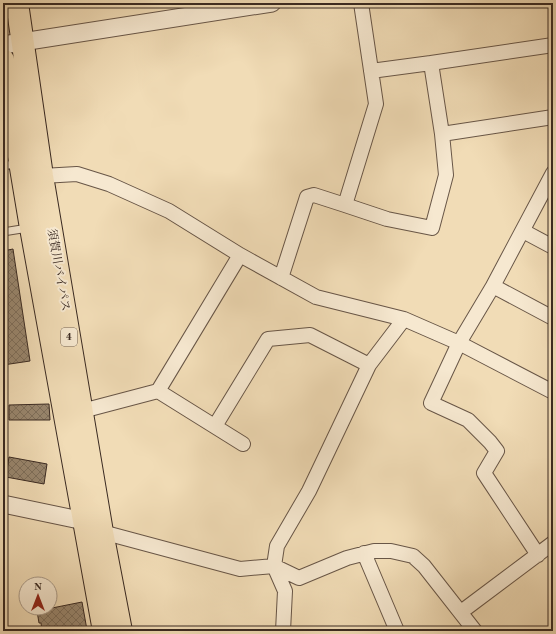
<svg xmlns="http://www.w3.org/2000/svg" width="556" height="634" viewBox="0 0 556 634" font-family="'Old Standard TT','Noto Serif JP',serif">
	<defs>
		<pattern id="building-cross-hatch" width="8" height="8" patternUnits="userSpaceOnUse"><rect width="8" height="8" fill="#99876f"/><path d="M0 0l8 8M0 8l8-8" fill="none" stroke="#7e6f5b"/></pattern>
	</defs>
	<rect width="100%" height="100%" fill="#f1dcb6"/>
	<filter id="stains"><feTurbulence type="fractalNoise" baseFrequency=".005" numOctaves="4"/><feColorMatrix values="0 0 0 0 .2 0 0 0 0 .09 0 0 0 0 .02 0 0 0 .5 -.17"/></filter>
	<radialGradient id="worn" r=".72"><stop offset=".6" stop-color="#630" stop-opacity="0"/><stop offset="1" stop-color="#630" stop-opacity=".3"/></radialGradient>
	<path fill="url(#building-cross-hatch)" stroke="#3a2a22" d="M 13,249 L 30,361 L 3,365 L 3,251 Z
		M 49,404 L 50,420 L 9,420 L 9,405 Z
		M 9,457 L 47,464 L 44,484 L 6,477 Z
		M 82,602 L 87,630 L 42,631 L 41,623 L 39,623 L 37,611 Z"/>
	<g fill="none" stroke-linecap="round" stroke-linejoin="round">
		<g stroke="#685647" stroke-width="9">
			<path id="service" d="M 3,166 L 19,163
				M 3,232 L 28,228"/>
		</g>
		<g stroke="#685647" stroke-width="16">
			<path id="minor" d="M 431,63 L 442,134 L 553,117
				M 371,71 L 431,63 L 553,45
				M 42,176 L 77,174 L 109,184 L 169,211 L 240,255 L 316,297 L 404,319 L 459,343 L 553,392
				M 345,205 L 387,219 L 432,228 L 446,175 L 442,134
				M 523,231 L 553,247
				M 281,278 L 307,197 L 314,195 L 345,205 L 376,104 L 361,3
				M 493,286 L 553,318
				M 158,391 L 243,444
				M 82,411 L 158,391 L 240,255
				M 215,426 L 268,339 L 310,335 L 369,365
				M 102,532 L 240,569 L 274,566 L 299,578 L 347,558 L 374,551 L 391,551 L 413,556 L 424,566 L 475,631
				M 364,553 L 397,631
				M 538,555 L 484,473 L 497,451 L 490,442 L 468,420 L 431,403 L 459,343 L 493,286 L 553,173
				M 461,612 L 553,543
				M 283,631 L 285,591 L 274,566 L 277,546 L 309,491 L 369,365 L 404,319"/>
		</g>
		<g stroke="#685647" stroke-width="19">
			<path id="tertiary" d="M 3,45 L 272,3
				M 3,504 L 84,521 L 93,527"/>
		</g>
		<g stroke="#3a2a22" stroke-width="24">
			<path id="trunk" d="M 17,3 L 42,176 L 102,532 L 121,631
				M 3,60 L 31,228 L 104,631"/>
		</g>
		<use href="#service" stroke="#f6e8d0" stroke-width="7"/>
		<use href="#minor" stroke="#f6e8d0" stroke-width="14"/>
		<use href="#tertiary" stroke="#f6e8d0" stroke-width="17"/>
		<use href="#trunk" stroke="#f1dcb6" stroke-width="22"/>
	</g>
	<g text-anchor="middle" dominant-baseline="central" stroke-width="4" stroke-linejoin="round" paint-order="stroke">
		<rect fill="#f6e8d0" stroke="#726356" stroke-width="1" x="61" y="328" width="16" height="18" rx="3"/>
		<g font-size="11" font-weight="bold" fill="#3a2a22">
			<text x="69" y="337">4</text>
		</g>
		<g font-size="12" fill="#3a2a22" stroke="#f6e8d0">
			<text transform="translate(58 270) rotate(80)">須賀川バイパス</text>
		</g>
	</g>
	<rect width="556" height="634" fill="none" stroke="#f1dcb6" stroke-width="16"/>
	<rect x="4" y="4" width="548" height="626" fill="none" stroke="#3a2a22" stroke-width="2"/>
	<rect x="8" y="8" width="540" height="618" fill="none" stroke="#3a2a22"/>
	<g transform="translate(38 596)"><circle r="19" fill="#f6e8d0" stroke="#ab9c8a"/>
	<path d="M0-3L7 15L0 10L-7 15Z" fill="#8f2418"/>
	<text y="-6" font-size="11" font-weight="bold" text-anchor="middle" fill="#3a2a22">N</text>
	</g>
	<rect width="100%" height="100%" filter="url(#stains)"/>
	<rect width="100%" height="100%" fill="url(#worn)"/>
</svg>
